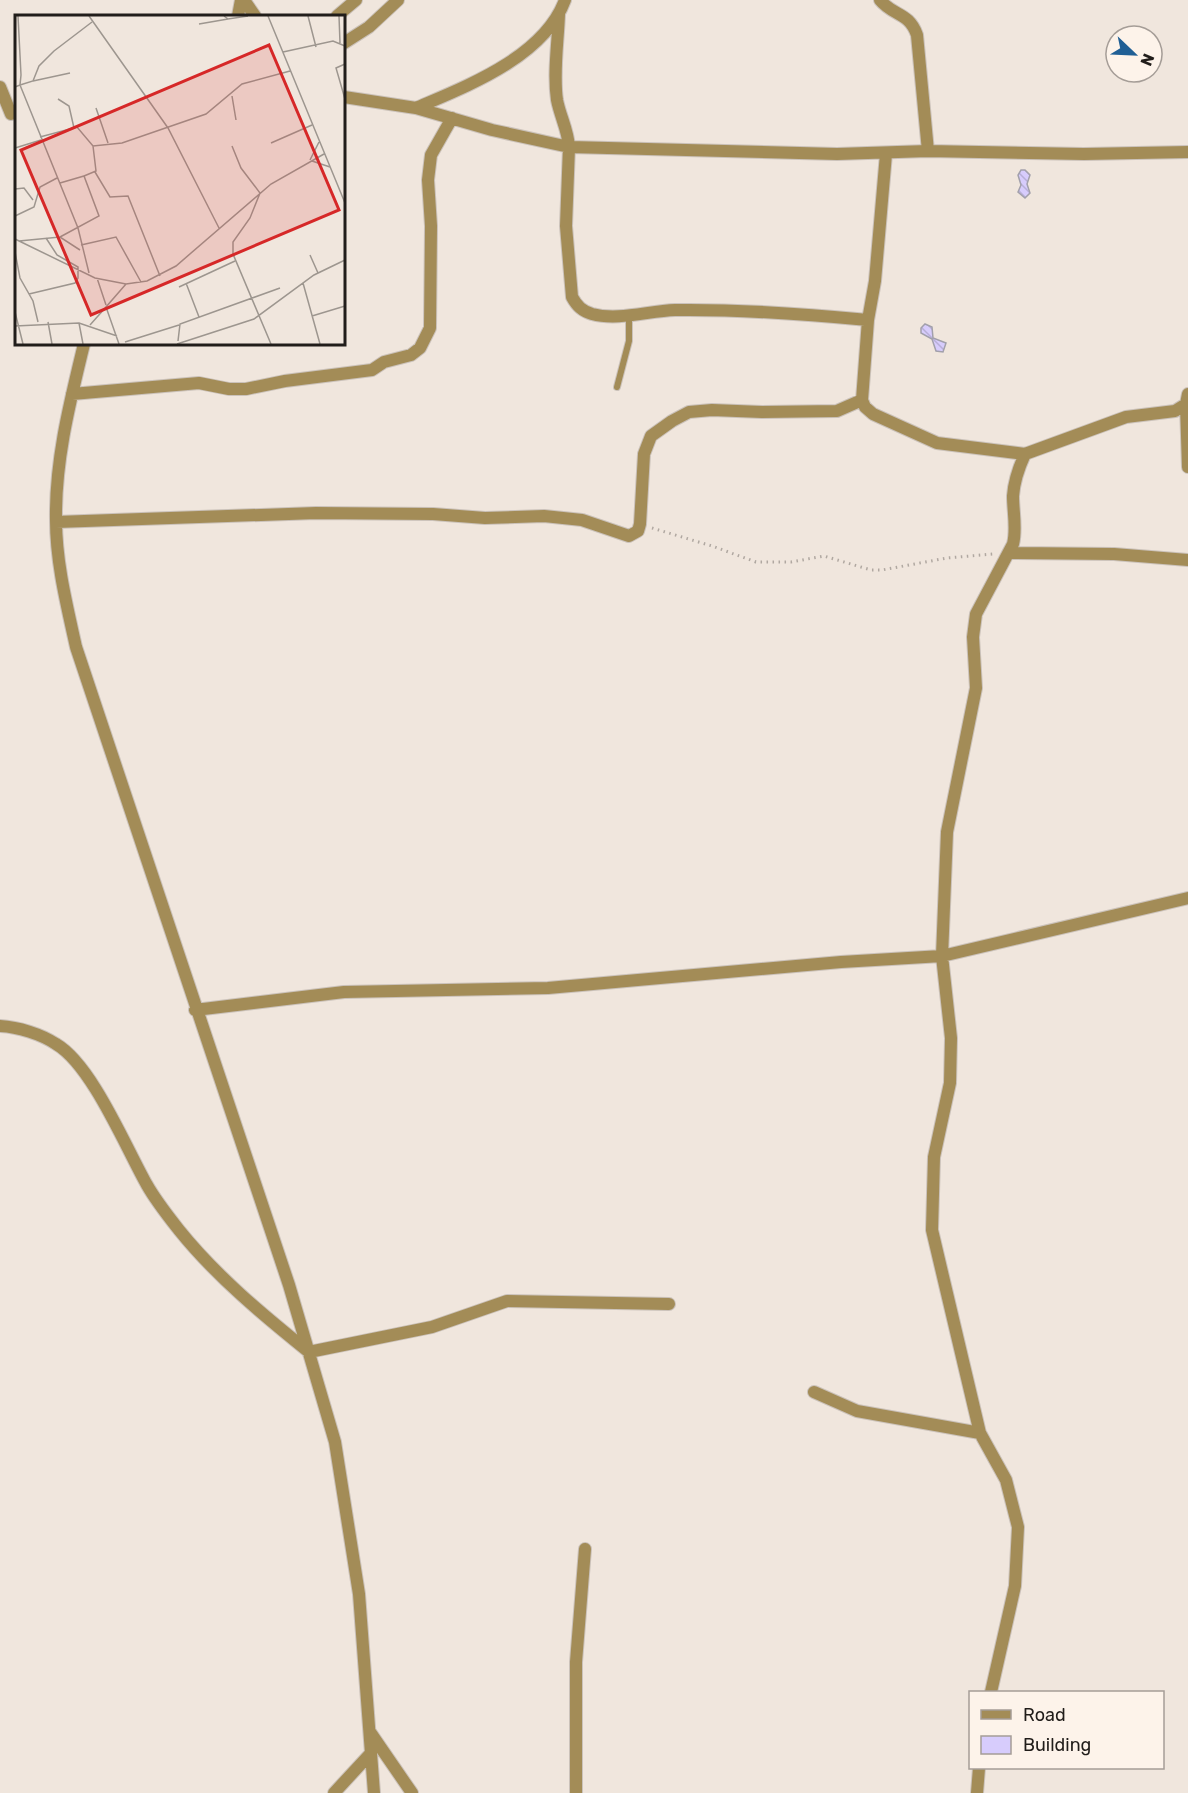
<svg xmlns="http://www.w3.org/2000/svg" width="1188" height="1793" viewBox="0 0 1188 1793" font-family="Rubik,sans-serif">
	<defs>
		<pattern id="building-back-hatch" width="6" height="6" patternUnits="userSpaceOnUse" patternTransform="scale(1.5)"><rect width="6" height="6" fill="#d7ccfc"/><path d="M-1 5l2 2M0 0l6 6M5-1l2 2" fill="none" stroke="#b8afd7"/></pattern>
	</defs>
	<rect width="100%" height="100%" fill="#f0e6dd"/>
	<path fill="url(#building-back-hatch)" stroke="#a2a0ab" stroke-width="1.5" d="M 1021,170 L 1025,170 L 1030,175 L 1027,184 L 1030,193 L 1025,198 L 1018,192 L 1021,185 L 1018,175 Z
		M 925,324 L 932,327 L 933,338 L 946,343 L 943,352 L 936,351 L 932,339 L 921,333 L 921,328 Z"/>
	<g fill="none" stroke-linecap="round" stroke-linejoin="round">
		<g stroke="#cbc2ba" stroke-width="8">
			<path id="lane" d="M 617,387 L 629,341 L 629,316"/>
		</g>
		<g stroke="#cbc2ba" stroke-width="14">
			<path id="street" d="M 244,0 L 255,16
				M 880,0 C 893,16 909,12 917,35 L 928,151
				M 559,14 C 558,42 553,73 557,100 C 560,116 568,130 569,147 L 566,226 L 572,297 C 577,306 582,311 592,314 C 618,321 648,311 675,310 C 739,309 804,314 868,320 L 875,281 L 886,154
				M 238,16 L 241,0
				M 337,16 L 356,0
				M 344,43 L 369,27 L 398,0
				M 0,87 L 11,114
				M 344,97 L 416,108 L 492,130 L 569,147 L 837,154 L 928,151 L 1084,154 L 1188,152
				M 416,108 C 467,86 544,57 565,0
				M 868,320 L 862,400 L 865,407 L 873,414 L 937,443 L 1025,454
				M 84,344 C 70,402 55,460 56,520 C 56,563 67,606 76,647 L 289,1285 L 335,1442 L 359,1594 L 374,1793
				M 72,394 L 199,383 L 229,389 L 246,389 L 285,381 L 372,370 L 384,362 L 411,355 L 420,348 L 430,328 L 431,226 L 428,180 L 431,155 L 452,118
				M 1186,404 L 1188,467
				M 56,522 L 316,513 L 433,514 L 485,518 L 544,516 L 582,520 L 629,536 L 638,531 L 640,524 L 644,454 L 651,436 L 672,421 L 689,412 L 712,410 L 762,412 L 837,411 L 862,400
				M 1009,553 L 1114,554 L 1188,560
				M 195,1010 L 344,992 L 548,988 L 841,962 L 942,956 L 1188,898
				M 0,1026 C 18,1027 41,1034 56,1044 C 92,1065 126,1148 147,1185 C 156,1201 168,1216 179,1230 C 216,1276 263,1315 309,1352 L 432,1327 L 507,1301 L 669,1304
				M 814,1392 L 857,1411 L 980,1433
				M 991,1692 L 1015,1586 L 1018,1527 L 1006,1480 L 980,1433 L 932,1230 L 934,1157 L 950,1083 L 951,1038 L 942,956 L 947,832 L 976,688 L 973,637 L 976,614 L 1013,544 C 1017,529 1013,512 1013,496 C 1014,481 1019,467 1025,454 L 1126,417 L 1175,411 L 1186,404 L 1188,394
				M 370,1732 L 412,1793
				M 334,1793 L 371,1753
				M 576,1793 L 576,1662 L 585,1549
				M 977,1793 L 979,1768"/>
		</g>
		<path stroke="#b0a8a1" stroke-width="3" stroke-dasharray="1.5 4.5" stroke-linecap="butt" d="M 652,528 L 712,546 L 756,562 L 791,562 L 824,556 L 871,570 L 882,570 L 947,558 L 993,554"/>
		<use href="#lane" stroke="#a38c57" stroke-width="6"/>
		<use href="#street" stroke="#a38c57" stroke-width="12"/>
	</g>
	<g transform="translate(15 15)">
		<rect width="330" height="330" fill="#f0e6dd"/>
		<path fill="none" stroke="#9d968f" stroke-width="1.5" d="M 74,1 L 153,113 L 204,213M 209,1 L 213,4 L 233,1M 253,1 L 330,188M 293,1 L 301,32M 324,1 L 325,28M 184,9 L 213,4M 268,37 L 318,26 L 330,31M 330,49 L 321,53 L 330,84M 18,66 L 55,58M 0,72 L 5,70 L 6,60 L 3,1M 217,81 L 221,105M 43,84 L 54,91 L 59,113M 81,93 L 93,128M 25,122 L 62,112 L 78,131 L 107,128 L 191,99 L 227,69 L 275,56M 256,128 L 297,110M 217,131 L 226,153 L 245,178 L 235,203 L 218,227 L 218,239 L 256,329M 0,133 L 26,125M 295,145 L 304,127M 297,146 L 315,152M 80,157 L 95,182 L 113,181 L 145,261M 69,161 L 81,156 L 78,131M 0,174 L 9,173 L 18,185M 0,201 L 19,192 L 25,172 L 42,163M 45,222 L 84,201 L 69,161 L 45,168M 0,224 L 80,263 L 111,269 L 132,266 L 161,251 L 256,169 L 309,139M 4,226 L 45,222 L 65,235M 66,230 L 101,222 L 126,267M 0,237 L 5,263 L 18,286 L 23,307M 295,240 L 303,258M 74,258 L 63,213 L 5,70 L 18,66 L 24,51 L 39,36 L 77,7M 82,263 L 91,290M 171,268 L 184,302M 288,268 L 305,329M 164,272 L 220,246M 14,279 L 60,268 L 63,263 L 63,252 L 42,240 L 31,223M 0,297 L 8,329M 297,301 L 330,291M 33,307 L 37,329M 64,308 L 68,329M 75,310 L 91,292M 0,311 L 64,308 L 102,321M 163,326 L 165,309 L 265,273M 110,327 L 164,310M 104,329 L 91,292 L 111,269M 162,329 L 239,304 L 299,260 L 330,245"/>
		<path fill="#d62828" fill-opacity="0.15" stroke="#d62828" stroke-width="3" d="M 254,30 L 324,195 L 76,300 L 6,135 Z"/>
		<rect width="330" height="330" fill="none" stroke="#211d1a" stroke-width="3"/>
	</g>
	<rect x="969" y="1691" width="195" height="78" fill="#fdf3ea" stroke="#a59d97" stroke-width="1.5"/>
	<rect x="981" y="1710" width="30" height="9" fill="#a38c57" stroke="#a59d97" stroke-width="1.5"/>
	<text x="1023" y="1721" font-size="18" fill="#211d1a">Road</text>
	<rect x="981" y="1736" width="30" height="18" fill="#d7ccfc" stroke="#a59d97" stroke-width="1.5"/>
	<text x="1023" y="1751" font-size="18" fill="#211d1a">Building</text>
	<g transform="translate(1134 54) rotate(113)"><circle r="28" fill="#fdf3ea" stroke="#a59d97" stroke-width="1.5"/>
	<path d="M0-4.5L10 22L0 15L-10 22Z" fill="#205f95"/>
	<text y="-9" font-size="16" font-weight="bold" text-anchor="middle" fill="#211d1a">N</text>
	</g>
</svg>
